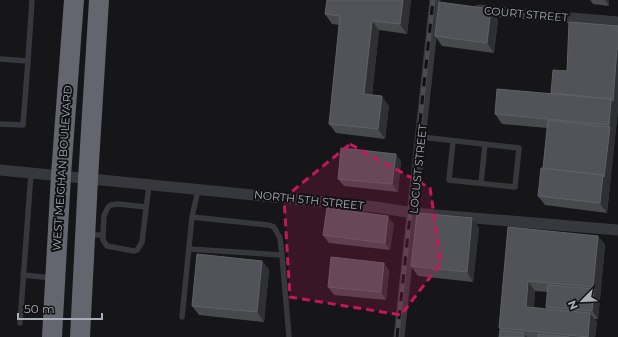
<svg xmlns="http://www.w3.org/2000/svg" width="618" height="337" viewBox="0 0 618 337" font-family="Montserrat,sans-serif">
	<rect width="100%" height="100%" fill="#161618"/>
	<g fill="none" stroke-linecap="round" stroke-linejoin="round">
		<path stroke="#37383d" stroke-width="5.5" d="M 0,59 L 28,61 L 23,125 L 0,124
			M 28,61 L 32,0
			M 421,137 L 519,148 L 515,187 L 449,180 L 453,141
			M 481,183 L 485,144
			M 192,217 L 269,225 L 274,227 L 280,238 L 282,255 L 289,337
			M 89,235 L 103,235 L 103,240 L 107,246 L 134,251 L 137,250 L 142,242 L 149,185
			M 103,235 L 104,216 L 108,207 L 111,205 L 118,204 L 146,207
			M 189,249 L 282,255
			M 23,275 L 53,278
			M 182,317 L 192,217 L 198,190
			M 20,323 L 31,173"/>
		<path stroke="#37383d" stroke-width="11" d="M 479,10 L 618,22
			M 0,170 L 376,207 L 413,213 L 618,230
			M 399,337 L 435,0"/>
		<path stroke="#63666e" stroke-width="20" d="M 52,337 L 61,175 L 74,0
			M 80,337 L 88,179 L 99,0"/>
		<g stroke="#4a4c52" stroke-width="4.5">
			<path id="rail" d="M 397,337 L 433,0"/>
		</g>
		<use href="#rail" stroke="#111113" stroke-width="3" stroke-dasharray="9" stroke-linecap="butt"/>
	</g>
	<path fill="#47494d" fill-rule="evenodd" d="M 411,0 L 407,34 L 379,30 L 372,95 L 389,106 L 385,139 L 336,133 L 329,124 L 339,25 L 332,24 L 325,14 Z
		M 590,0 L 609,0 L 609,6 L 593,4 Z
		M 498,19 L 494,53 L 442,46 L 435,36 Z
		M 618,26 L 618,109 L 607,213 L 545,205 L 538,196 L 543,168 L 547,128 L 502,124 L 495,114 L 551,93 L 567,71 Z
		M 401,161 L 398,192 L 344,186 L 338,179 Z
		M 472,218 L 479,228 L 473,282 L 418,276 L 411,266 Z
		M 394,224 L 390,250 L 329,243 L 323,235 Z
		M 508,227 L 598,236 L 605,245 L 598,319 L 594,319 L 597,322 L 595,337 L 499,337 L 500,330 L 499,328 ZM 535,291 L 548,292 L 546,307 L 547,309 L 534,307 Z
		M 262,261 L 269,270 L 264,322 L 199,315 L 192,306 Z
		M 384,263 L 389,271 L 386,300 L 334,295 L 328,287 Z"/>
	<path fill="#2f3033" d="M 403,0 L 411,0 L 407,34 L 400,24 Z
		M 605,0 L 609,0 L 609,6 Z
		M 491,9 L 498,19 L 494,53 L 487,43 Z
		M 372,21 L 379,30 L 371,104 L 364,94 Z
		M 617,49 L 618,50 L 618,109 L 607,213 L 600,203 L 603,175 L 610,127 L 609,125 Z
		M 382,96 L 389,106 L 385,139 L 378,129 Z
		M 396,154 L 401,161 L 398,192 L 392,184 Z
		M 388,216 L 394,224 L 390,250 L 385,243 Z
		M 472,218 L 479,228 L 473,282 L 467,272 Z
		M 598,236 L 605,245 L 598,319 L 592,311 L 594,289 L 593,287 Z
		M 262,261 L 269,270 L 264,322 L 257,312 Z
		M 384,263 L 389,271 L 386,300 L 381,292 Z
		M 528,281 L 535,291 L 533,316 L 526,307 Z
		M 590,313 L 597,322 L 595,337 L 588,337 Z
		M 524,333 L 527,337 L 524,337 Z"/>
	<path fill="#525359" stroke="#5f6168" d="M 327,0 L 403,0 L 400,24 L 372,21 L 364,94 L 382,96 L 378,129 L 329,124 L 340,16 L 325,14 Z
		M 439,2 L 491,9 L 487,43 L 435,36 Z
		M 569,22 L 618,26 L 618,49 L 617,49 L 613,101 L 611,99 L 551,93 L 553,70 L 567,71 Z
		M 497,89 L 611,99 L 609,125 L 495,114 Z
		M 548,120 L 610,127 L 604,177 L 603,175 L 543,168 Z
		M 341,148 L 396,154 L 392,184 L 338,179 Z
		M 541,168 L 603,175 L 600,203 L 538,196 Z
		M 327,208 L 388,216 L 385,243 L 323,235 Z
		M 417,213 L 472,218 L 467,272 L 411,266 Z
		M 508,227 L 598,236 L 593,287 L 528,281 L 526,307 L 590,313 L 588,337 L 499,328 Z
		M 197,254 L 262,261 L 257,312 L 192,306 Z
		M 331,257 L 384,263 L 381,292 L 328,287 Z
		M 548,285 L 594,289 L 592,311 L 546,307 Z
		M 500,330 L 524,333 L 524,337 L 499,337 Z
		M 538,334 L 569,337 L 538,337 Z"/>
	<path fill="#c2185b" fill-opacity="0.2" stroke="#c2185b" stroke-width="3" stroke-dasharray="8 5" stroke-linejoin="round" d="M 350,144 L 430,188 L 441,263 L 401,315 L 290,297 L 284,198 Z"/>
	<g text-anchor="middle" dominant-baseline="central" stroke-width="4" stroke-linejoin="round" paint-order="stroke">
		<g font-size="11" fill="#a8adb8" stroke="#111113">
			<text transform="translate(526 14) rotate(5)">COURT STREET</text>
			<text transform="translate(62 168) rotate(-86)">WEST MEIGHAN BOULEVARD</text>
			<text transform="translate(418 169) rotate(-84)">LOCUST STREET</text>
			<text transform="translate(309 200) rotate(6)">NORTH 5TH STREET</text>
		</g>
	</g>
	<g transform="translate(582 301) rotate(246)" stroke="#111113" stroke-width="3" paint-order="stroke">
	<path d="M0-3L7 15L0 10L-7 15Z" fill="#a8adb8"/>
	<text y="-6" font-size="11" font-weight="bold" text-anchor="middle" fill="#a8adb8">N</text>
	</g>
	<path d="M18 313v6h84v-6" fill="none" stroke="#a8adb8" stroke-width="2"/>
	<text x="24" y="313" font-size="12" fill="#a8adb8" stroke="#111113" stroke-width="3" paint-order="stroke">50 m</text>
</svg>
